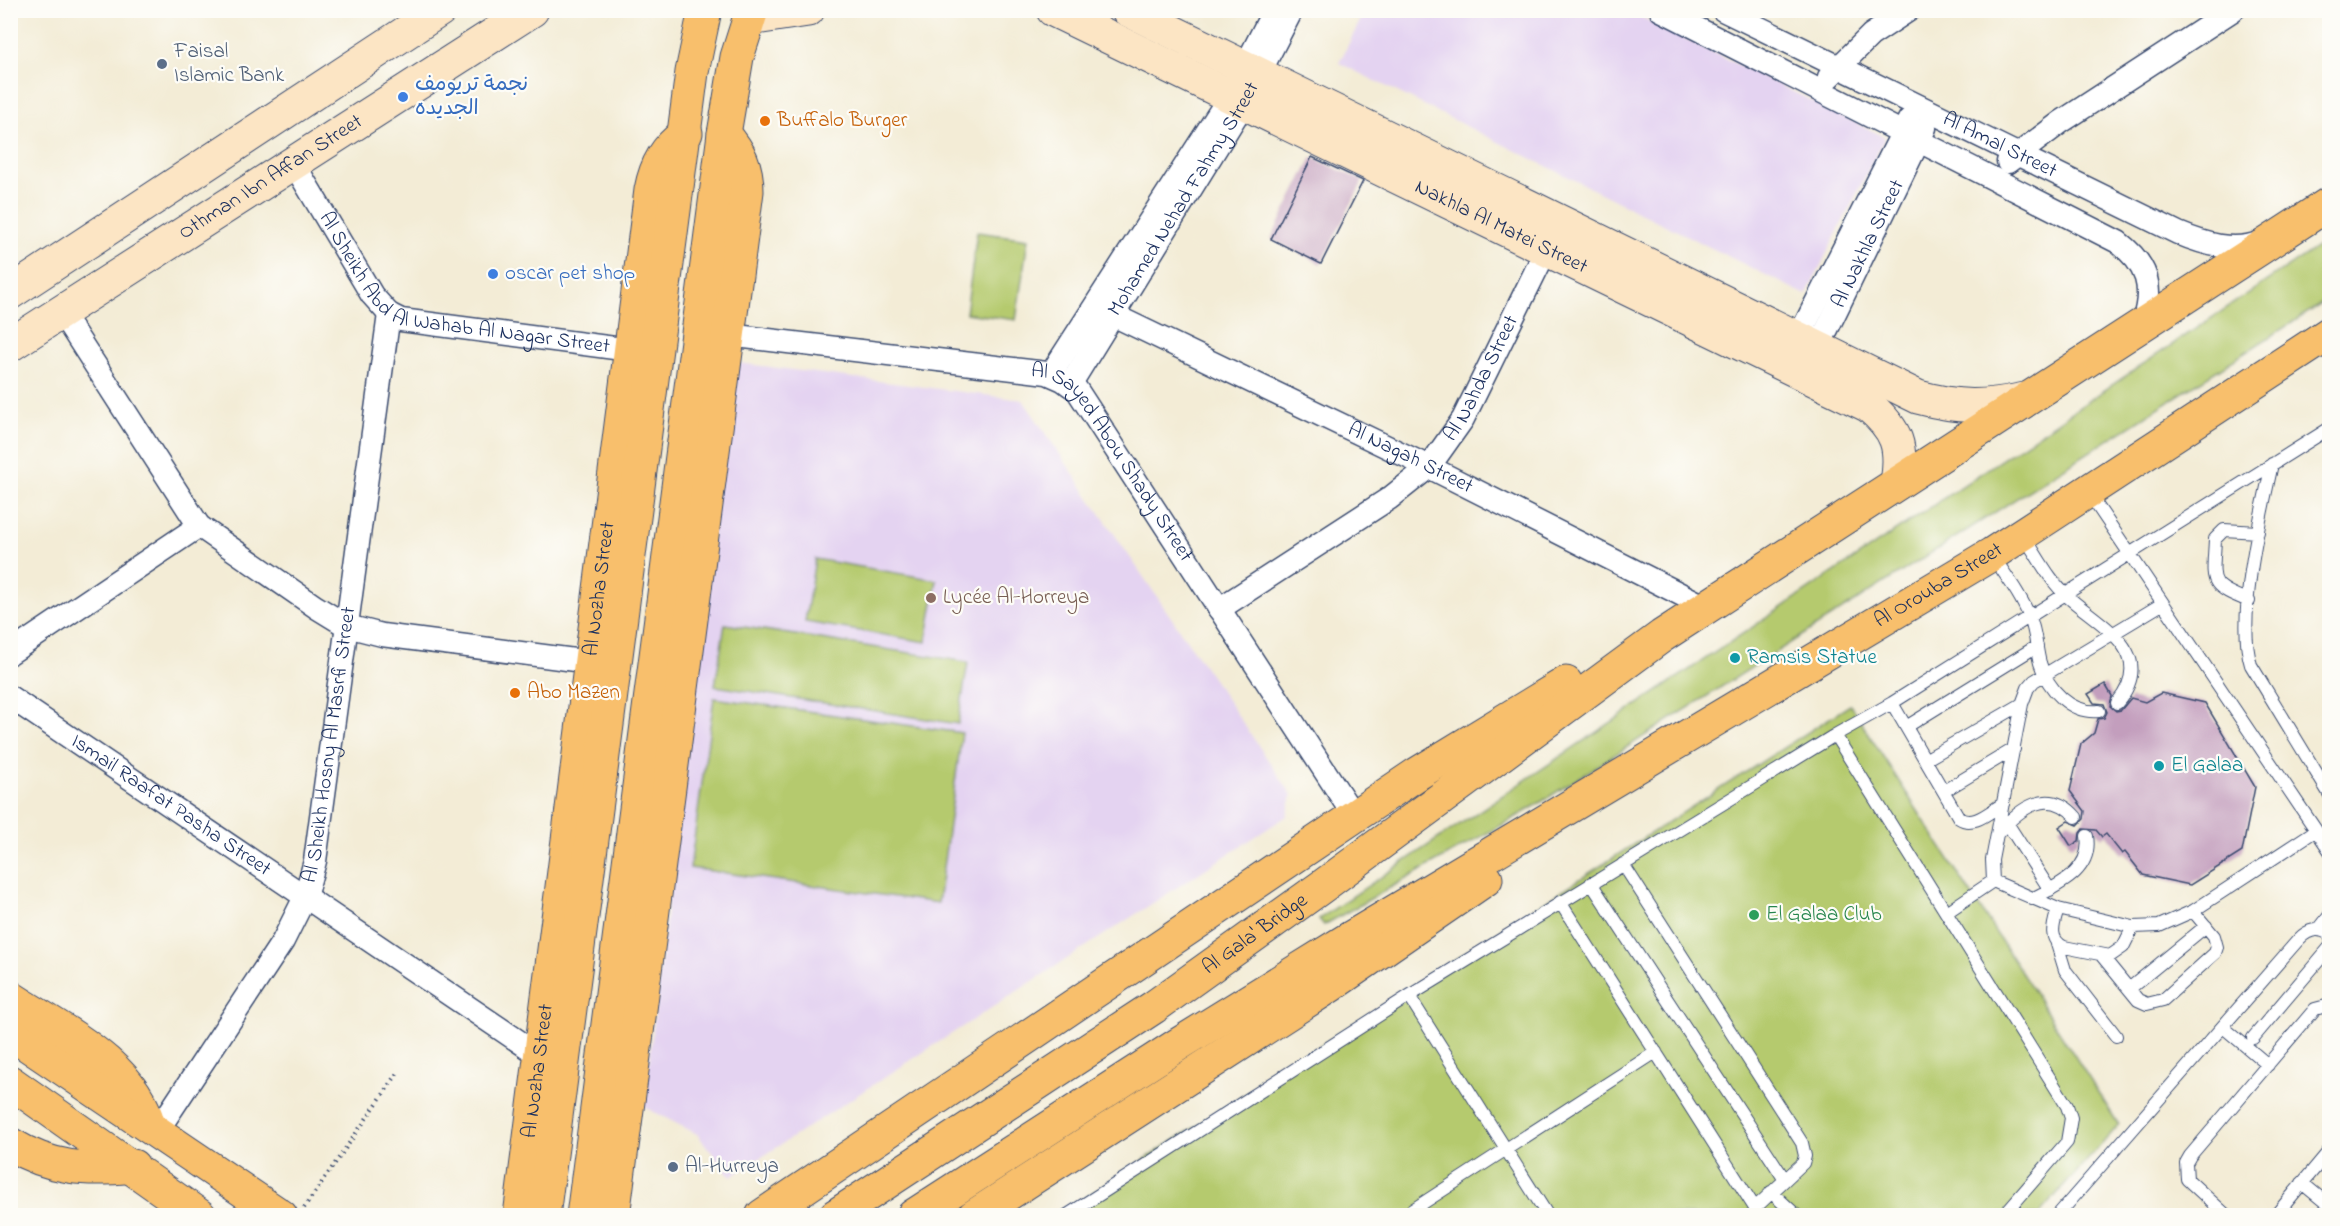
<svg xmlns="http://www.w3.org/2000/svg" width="2340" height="1226" viewBox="0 0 2340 1226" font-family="'Indie Flower','Playpen Sans Arabic',sans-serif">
	<rect width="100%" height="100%" fill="#fdfcf7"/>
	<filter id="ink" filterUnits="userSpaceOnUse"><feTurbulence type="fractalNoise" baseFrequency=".0167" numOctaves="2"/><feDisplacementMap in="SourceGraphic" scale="12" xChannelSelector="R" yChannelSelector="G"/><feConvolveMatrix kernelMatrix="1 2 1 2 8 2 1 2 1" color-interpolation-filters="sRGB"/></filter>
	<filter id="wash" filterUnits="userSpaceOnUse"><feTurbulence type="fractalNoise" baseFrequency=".008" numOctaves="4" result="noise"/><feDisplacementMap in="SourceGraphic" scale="24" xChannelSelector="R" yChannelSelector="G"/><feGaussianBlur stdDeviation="1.35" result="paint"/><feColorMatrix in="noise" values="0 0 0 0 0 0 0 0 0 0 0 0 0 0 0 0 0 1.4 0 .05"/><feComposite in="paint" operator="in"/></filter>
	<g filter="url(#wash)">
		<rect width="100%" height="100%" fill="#f3ecd6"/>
		<path fill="#e4d3f1" d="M 1365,11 L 1629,11 L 1885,137 L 1806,295 L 1339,63 Z
			M 731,362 L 1023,400 L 1292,795 L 1287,816 L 731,1177 L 697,1134 L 644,1107 Z"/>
		<path fill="#b5ca6e" stroke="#687c66" stroke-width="1.5" d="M 977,232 L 1028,239 L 1016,320 L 966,313 Z
			M 2329,239 L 2329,299 L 1530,809 L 1324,925 L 1319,919 Z
			M 815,559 L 937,580 L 926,642 L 805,622 Z
			M 725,624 L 968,662 L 958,724 L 715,686 Z
			M 714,698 L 962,733 L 938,903 L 690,868 Z
			M 1850,705 L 2119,1125 L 2038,1215 L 1057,1216 Z"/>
		<g id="blocks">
			<path fill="#c39ebd" d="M 1312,157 L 1363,181 L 1321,264 L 1271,239 Z
				M 2105,684 L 2112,696 L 2110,706 L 2116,711 L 2121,710 L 2131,698 L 2145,702 L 2161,693 L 2205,703 L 2255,787 L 2242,852 L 2190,885 L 2143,875 L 2125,852 L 2122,854 L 2106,834 L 2102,837 L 2096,830 L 2083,829 L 2080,833 L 2079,841 L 2071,846 L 2059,827 L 2068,821 L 2078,825 L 2084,819 L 2085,811 L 2070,791 L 2081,744 L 2094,733 L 2098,719 L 2104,718 L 2107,712 L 2104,704 L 2094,703 L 2088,694 Z"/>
		</g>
	</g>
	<g filter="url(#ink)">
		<use href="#blocks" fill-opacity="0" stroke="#3b4b70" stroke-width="1.5"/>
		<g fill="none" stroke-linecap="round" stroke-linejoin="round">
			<g stroke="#3b4b70" stroke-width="14">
				<path id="lane" d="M 2272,464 C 2261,515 2236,617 2251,665 L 2330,795
					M 2088,492 L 2330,851
					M 2023,535 C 2037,555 2049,580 2067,596 C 2100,626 2159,652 2117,703
					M 1992,555 C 2006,576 2021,595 2030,618 C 2036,633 2036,648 2040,663 C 2048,690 2071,714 2099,711
					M 2249,601 C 2207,584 2213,583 2215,539 L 2224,530 L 2258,532
					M 1892,703 L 1959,818 C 1974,828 1990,811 2003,804
					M 1906,727 L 2037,646
					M 1835,735 L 2067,1106 L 2071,1118 L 2067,1142 L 2003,1216
					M 1925,760 L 2022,704
					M 1944,791 L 2014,749
					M 2007,823 L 2050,890
					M 1998,833 C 2020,808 2049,786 2076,817
					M 1623,864 L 1802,1143 L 1805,1156 L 1803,1163 L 1755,1208
					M 1993,881 L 2058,909 L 2133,927 L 2159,926 L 2193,911 L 2315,831
					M 1993,881 L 1992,860 L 2022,704 L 2028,688 L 2034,681 L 2162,604
					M 1591,883 L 1785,1180
					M 2032,899 C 2058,885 2093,871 2087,836
					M 1560,902 L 1760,1216
					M 2058,909 C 2054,923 2047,939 2064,947 L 2110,956 L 2123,947 L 2133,927
					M 1947,912 L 1993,881
					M 2319,929 L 2330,915
					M 2057,944 L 2065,970 L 2116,1036
					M 2102,956 L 2138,1000 L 2147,1004 L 2163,1000 L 2215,953 L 2217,947 L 2214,936 L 2193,911
					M 2129,989 L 2206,926
					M 1409,996 L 1548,1216
					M 2223,1027 L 2268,1065
					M 2253,1038 L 2330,947
					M 2302,1183 L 2330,1206
					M 1771,1192 L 1797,1216
					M 1066,1216 L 1409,996 L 1835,735 L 1892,703 L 2330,428
					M 1403,1216 L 1656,1052
					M 2057,1216 L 2299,939 C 2308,930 2319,926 2330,935
					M 2227,1216 L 2187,1179 L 2186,1163 L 2190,1156 L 2315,1009 L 2330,1005
					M 2275,1216 L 2330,1150"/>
			</g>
			<g stroke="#3b4b70" stroke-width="25">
				<g id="street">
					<path d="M 1661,10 L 2118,242 C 2148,265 2154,287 2143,322"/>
					<path id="s1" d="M 1723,10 L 2178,233 C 2204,244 2234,253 2261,242"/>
					<path d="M 1829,77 L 1871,35 L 1909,10"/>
					<path d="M 2008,162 L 2061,122 L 2233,10"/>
					<path id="s2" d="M 294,164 L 372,295 L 389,314 L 401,320 L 630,350"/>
					<path d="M 61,312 L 199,526 L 316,607 L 347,626 L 382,635 L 590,662"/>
					<path id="s3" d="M 1113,315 L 1429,467 L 1706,607"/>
					<path id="s4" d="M 728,335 L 1047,373 L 1063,380 L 1077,390 L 1354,816"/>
					<path d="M 1792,350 L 1909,120"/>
					<path id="s5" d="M 1812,360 L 1925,128"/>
					<path d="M 1051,374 L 1230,96 L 1274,10"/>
					<path id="s6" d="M 1070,385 L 1244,103 L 1292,10"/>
					<path id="s7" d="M 1219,609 L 1390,498 L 1429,467 L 1463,419 L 1552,238"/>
					<path d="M 10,653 L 199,526"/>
					<path id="s8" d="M 10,697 L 539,1055"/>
					<path id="s9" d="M 156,1133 L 283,941 L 305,897 L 315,861 L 389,314"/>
				</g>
			</g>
			<g stroke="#3b4b70" stroke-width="35">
				<g id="secondary">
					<path id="s10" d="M 1053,10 L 1869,406 C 1897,430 1903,446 1897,483"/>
					<path d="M 1128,10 L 1918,397 C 1959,408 1983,408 2025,399"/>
					<path d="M 749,19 L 808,10"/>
					<path d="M 10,293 L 440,10"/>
					<path id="s11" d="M 10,345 L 532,10"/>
				</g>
			</g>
			<g stroke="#3b4b70" stroke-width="35">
				<g id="primary">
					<path d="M 10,997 C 61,1031 133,1063 149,1126"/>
					<path d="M 10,1033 L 281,1216"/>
					<path d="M 10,1082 L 200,1216"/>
					<path d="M 10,1144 C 51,1169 87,1171 133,1166"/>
					<path id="s12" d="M 521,1208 L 651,190 C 656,164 666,148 686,133"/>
					<path d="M 543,1216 L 692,72 L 705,10"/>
					<path d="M 583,1216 L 724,134 L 737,57 L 752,10"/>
					<path d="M 613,1216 L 747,191 C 747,167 740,152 724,134"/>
				</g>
			</g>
			<g stroke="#3b4b70" stroke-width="35">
				<g id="highway">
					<path d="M 762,1216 L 1417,774 L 1566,683"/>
					<path id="s13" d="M 835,1216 L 1154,1007 L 1320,888 L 1662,636 L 2330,203"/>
					<path id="s14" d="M 913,1216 L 1179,1044 L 1347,940 L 1992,554 L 2330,333"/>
					<path d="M 974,1216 L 1330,986 L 1486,879"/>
				</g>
			</g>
			<path stroke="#3b4b70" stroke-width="4" stroke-dasharray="1.5 4.5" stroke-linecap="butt" d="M 304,1208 L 398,1073"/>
			<use href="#lane" stroke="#fff" stroke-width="12"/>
			<use href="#street" stroke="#fff" stroke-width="22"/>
			<use href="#secondary" stroke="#fce5c4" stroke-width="33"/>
			<use href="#primary" stroke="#f8bf6c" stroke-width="33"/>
			<use href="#highway" stroke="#f8bf6c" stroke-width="33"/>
		</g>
	</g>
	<g fill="#5c6f8a" stroke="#fdfcf7" stroke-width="2">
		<circle cx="162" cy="64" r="6"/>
		<circle cx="673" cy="1167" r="6"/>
	</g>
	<g fill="#3f7fe0" stroke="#fdfcf7" stroke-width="2">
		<circle cx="403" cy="97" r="6"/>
		<circle cx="493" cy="274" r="6"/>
	</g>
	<g fill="#e8710a" stroke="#fdfcf7" stroke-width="2">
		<circle cx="765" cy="121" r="6"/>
		<circle cx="515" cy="693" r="6"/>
	</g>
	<circle fill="#8d6e63" stroke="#fdfcf7" stroke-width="2" cx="931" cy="598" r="6"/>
	<g fill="#0f9aa8" stroke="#fdfcf7" stroke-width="2">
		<circle cx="1735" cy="658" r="6"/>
		<circle cx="2159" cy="766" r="6"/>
	</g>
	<circle fill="#2e9e5b" stroke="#fdfcf7" stroke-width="2" cx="1754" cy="915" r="6"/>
	<g text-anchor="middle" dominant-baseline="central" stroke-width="4.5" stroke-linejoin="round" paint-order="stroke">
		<g font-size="21" fill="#4e5e75" stroke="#fdfcf7" text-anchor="start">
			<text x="174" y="52">Faisal<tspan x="174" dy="24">Islamic Bank</tspan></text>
			<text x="685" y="1167">Al-Hurreya</text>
		</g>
		<g font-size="21" fill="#366cbe" stroke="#fdfcf7" text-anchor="start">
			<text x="415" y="85">نجمة تريومف<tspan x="415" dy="24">الجديده</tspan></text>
			<text x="505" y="274">oscar pet shop</text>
		</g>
		<g font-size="21" fill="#c56008" stroke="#fdfcf7" text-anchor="start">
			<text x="777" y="121">Buffalo Burger</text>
			<text x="527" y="693">Abo Mazen</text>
		</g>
		<g font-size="21" fill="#1b2f5e" stroke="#fdfcf7">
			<text stroke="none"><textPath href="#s1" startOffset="308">Al Amal Street</textPath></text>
			<text stroke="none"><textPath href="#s11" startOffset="310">Othman Ibn Affan Street</textPath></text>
			<text stroke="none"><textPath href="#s6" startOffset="218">Mohamed Nehad Fahmy Street</textPath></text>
			<text stroke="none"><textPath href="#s10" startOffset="498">Nakhla Al Matei Street</textPath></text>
			<text stroke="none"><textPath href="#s5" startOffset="129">Al Nakhla Street</textPath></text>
			<text stroke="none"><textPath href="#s2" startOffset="230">Al Sheikh Abd Al Wahab Al Nagar Street</textPath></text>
			<text stroke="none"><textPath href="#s7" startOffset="357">Al Nahda Street</textPath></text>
			<text stroke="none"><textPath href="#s3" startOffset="330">Al Nagah Street</textPath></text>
			<text stroke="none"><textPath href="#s4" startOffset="432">Al Sayed Abou Shady Street</textPath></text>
			<text stroke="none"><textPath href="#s14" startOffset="1204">Al Orouba Street</textPath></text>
			<text stroke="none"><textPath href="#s12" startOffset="624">Al Nozha Street</textPath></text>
			<text stroke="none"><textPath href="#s9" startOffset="434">Al Sheikh Hosny Al Masrfi Street</textPath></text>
			<text stroke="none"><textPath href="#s8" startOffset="194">Ismail Raafat Pasha Street</textPath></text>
			<text stroke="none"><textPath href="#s13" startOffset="506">Al Gala' Bridge</textPath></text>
			<text stroke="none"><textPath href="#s12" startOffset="138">Al Nozha Street</textPath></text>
		</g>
		<g font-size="21" fill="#785e54" stroke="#fdfcf7" text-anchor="start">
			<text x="943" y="598">Lycée Al-Horreya</text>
		</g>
		<g font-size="21" fill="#0d838f" stroke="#fdfcf7" text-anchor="start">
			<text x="1747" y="658">Ramsis Statue</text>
			<text x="2171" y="766">El Galaa</text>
		</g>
		<g font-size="21" fill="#27864d" stroke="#fdfcf7" text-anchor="start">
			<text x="1766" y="915">El Galaa Club</text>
		</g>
	</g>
	<rect width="2340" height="1226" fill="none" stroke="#fdfcf7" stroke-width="36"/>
</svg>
